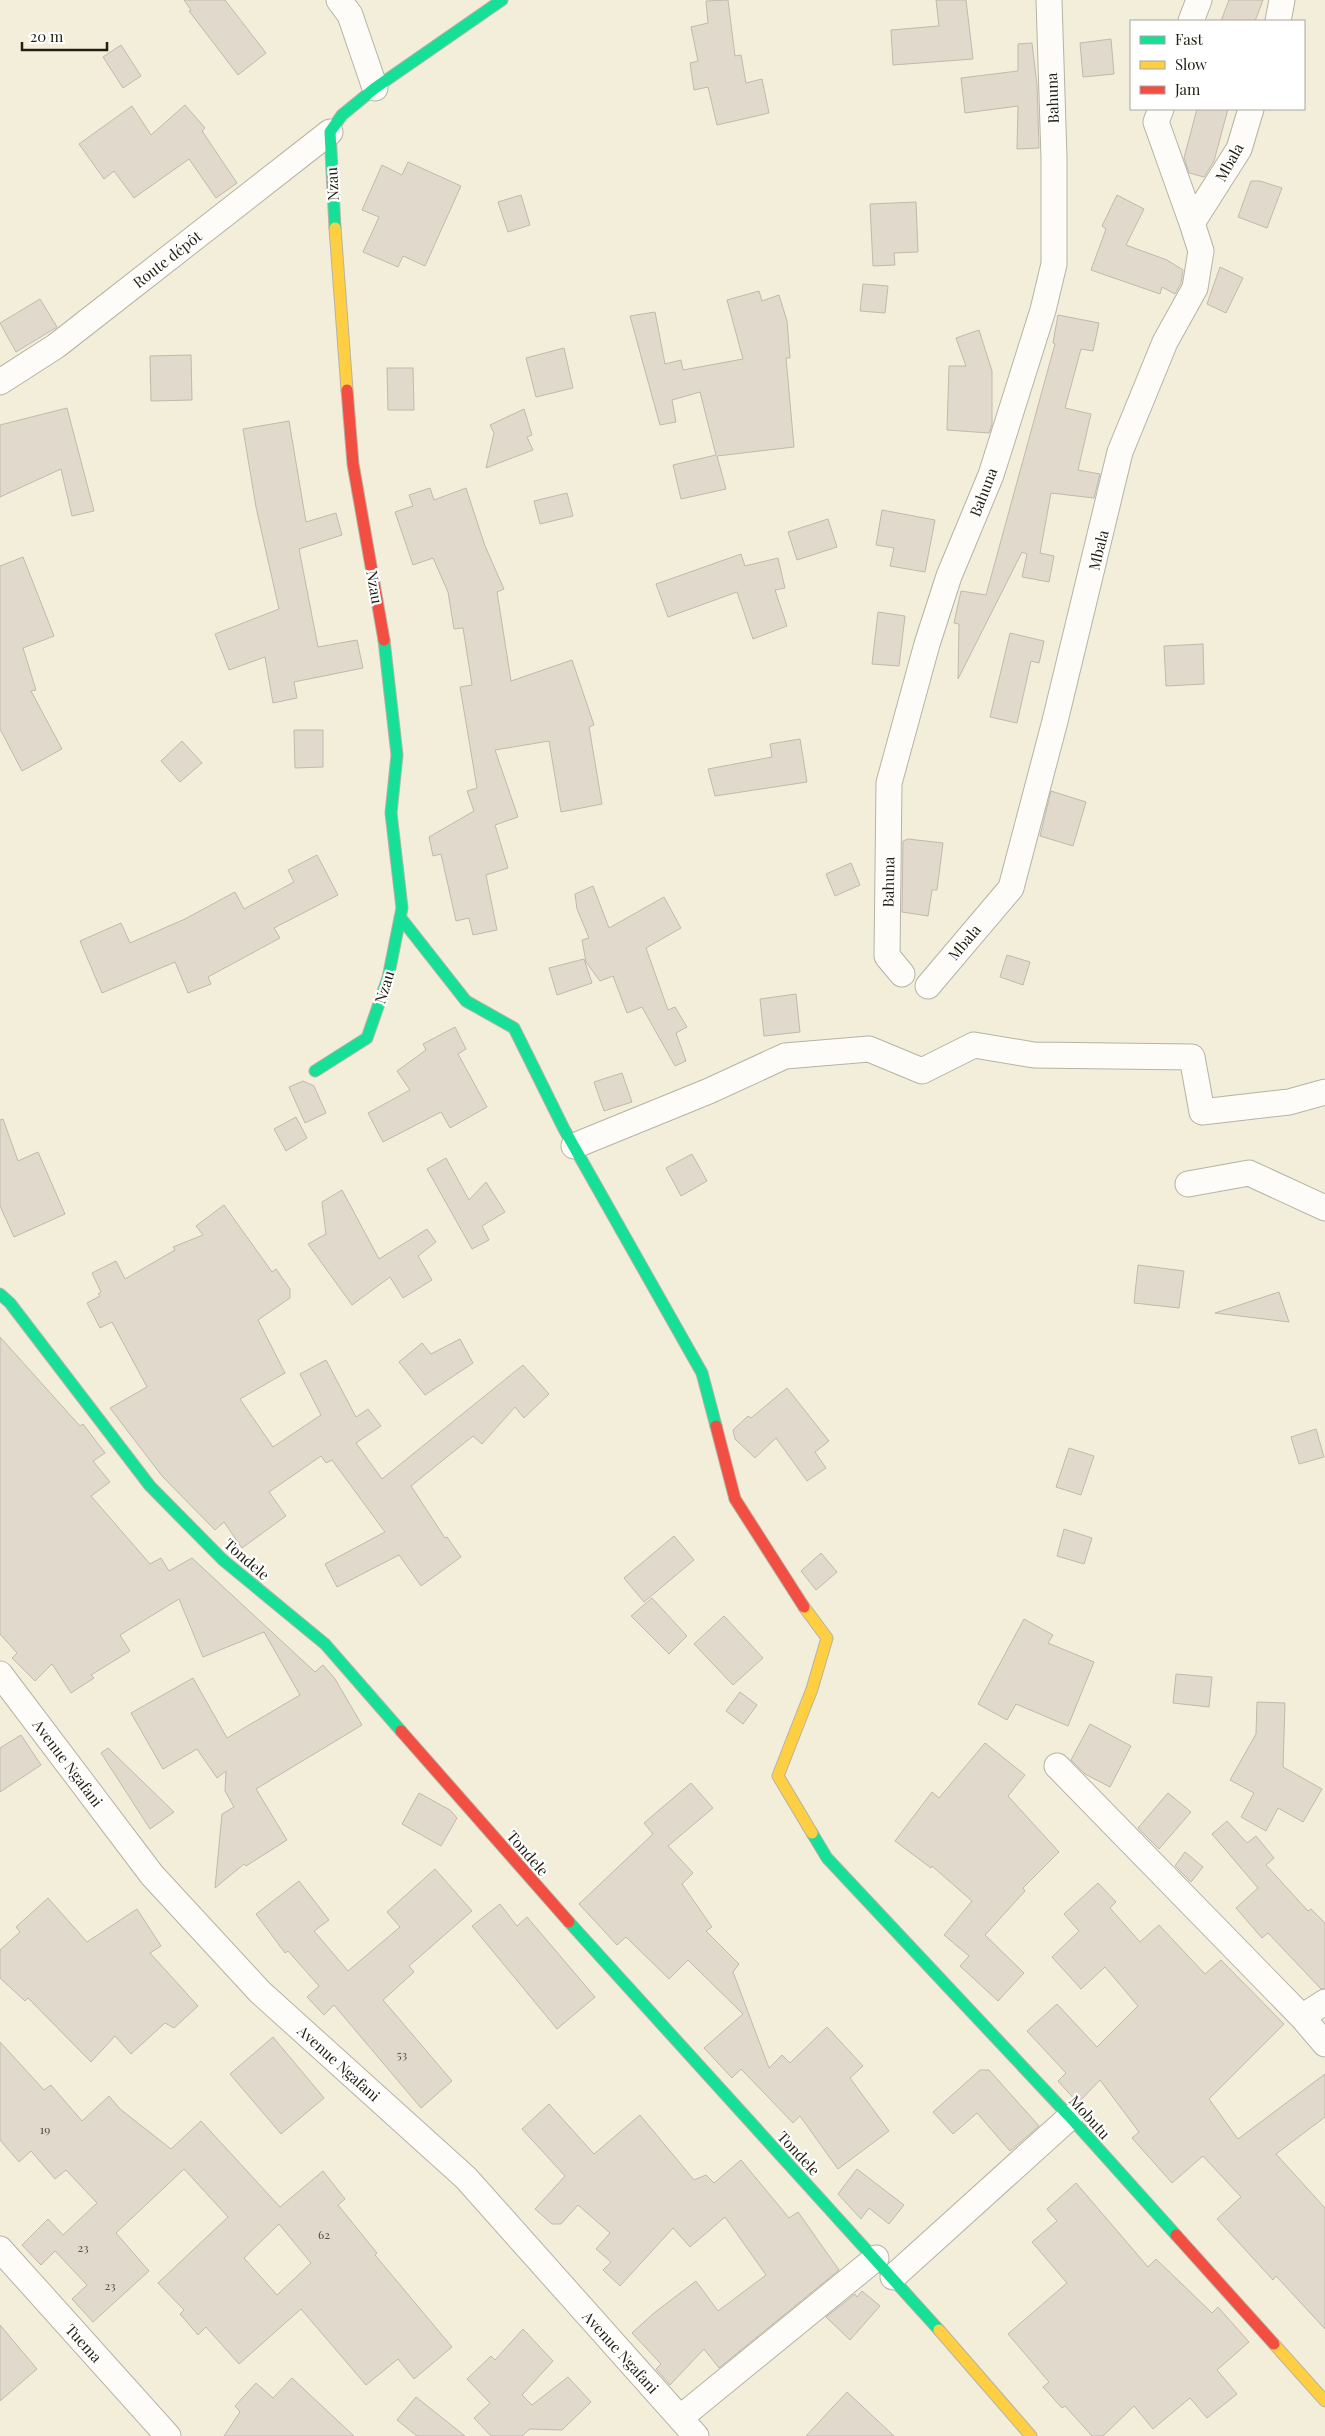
<svg xmlns="http://www.w3.org/2000/svg" width="1325" height="2436" viewBox="0 0 1325 2436" font-family="'Playfair Display',serif">
	<rect width="100%" height="100%" fill="#f2eeda"/>
	<path fill="#e2d9cd" stroke="#c0b9ac" fill-rule="evenodd" d="M 184,0 L 225,0 L 266,53 L 238,75 L 189,11 L 191,10 Z
		M 728,0 L 735,56 L 741,55 L 746,83 L 762,79 L 769,113 L 717,125 L 708,87 L 694,90 L 690,63 L 698,61 L 691,27 L 708,23 L 706,1 Z
		M 936,0 L 966,0 L 973,59 L 893,65 L 891,30 L 939,26 Z
		M 1229,0 L 1263,0 L 1255,21 L 1221,21 Z
		M 1111,39 L 1114,74 L 1083,77 L 1080,43 Z
		M 1032,43 L 1037,85 L 1039,148 L 1017,149 L 1018,106 L 965,113 L 961,78 L 1018,71 L 1018,44 Z
		M 121,45 L 141,76 L 123,88 L 103,57 Z
		M 185,105 L 205,128 L 202,131 L 237,183 L 216,198 L 189,159 L 134,198 L 114,171 L 104,179 L 79,144 L 132,106 L 151,135 Z
		M 1197,109 L 1228,109 L 1214,161 L 1204,177 L 1189,173 L 1184,158 Z
		M 408,162 L 461,186 L 425,266 L 403,256 L 398,267 L 363,252 L 379,217 L 362,210 L 382,165 L 402,175 Z
		M 1251,181 L 1260,181 L 1282,188 L 1267,228 L 1238,217 Z
		M 521,195 L 530,225 L 508,232 L 498,202 Z
		M 1117,195 L 1144,209 L 1126,245 L 1167,260 L 1183,270 L 1181,283 L 1175,294 L 1162,287 L 1160,294 L 1091,270 L 1106,229 L 1102,226 Z
		M 916,202 L 918,252 L 894,253 L 895,265 L 873,266 L 870,204 Z
		M 1220,267 L 1243,278 L 1226,313 L 1207,304 Z
		M 863,284 L 888,286 L 885,313 L 860,311 Z
		M 759,291 L 762,301 L 779,295 L 787,321 L 790,358 L 786,358 L 794,447 L 717,456 L 726,489 L 681,499 L 673,465 L 716,455 L 700,392 L 672,400 L 676,422 L 660,425 L 630,316 L 655,312 L 665,364 L 681,360 L 683,370 L 743,359 L 727,300 Z
		M 40,299 L 57,327 L 16,352 L 0,323 Z
		M 1058,315 L 1099,323 L 1093,351 L 1081,349 L 1065,408 L 1091,414 L 1078,470 L 1100,474 L 1094,498 L 1051,493 L 1040,553 L 1054,556 L 1049,582 L 1022,577 L 1027,554 L 1022,552 L 958,679 L 959,624 L 954,623 L 961,591 L 986,595 L 1055,344 L 1053,343 Z
		M 979,330 L 992,371 L 992,425 L 989,433 L 947,430 L 949,366 L 966,366 L 956,338 Z
		M 564,348 L 573,388 L 536,397 L 526,358 Z
		M 191,355 L 192,400 L 151,401 L 150,356 Z
		M 387,368 L 413,368 L 414,410 L 388,410 Z
		M 67,408 L 94,511 L 72,516 L 61,469 L 0,497 L 0,425 Z
		M 524,409 L 532,435 L 527,437 L 533,450 L 486,468 L 494,433 L 490,425 Z
		M 289,421 L 306,522 L 336,513 L 342,535 L 299,549 L 318,647 L 357,640 L 363,668 L 294,682 L 297,698 L 273,703 L 265,657 L 229,670 L 215,634 L 279,609 L 256,507 L 243,429 Z
		M 430,488 L 434,500 L 466,488 L 485,546 L 504,589 L 497,592 L 511,681 L 572,660 L 594,725 L 589,727 L 602,804 L 561,812 L 549,741 L 495,750 L 518,817 L 495,825 L 508,868 L 486,875 L 497,930 L 473,935 L 469,918 L 456,921 L 441,854 L 433,856 L 429,837 L 474,811 L 467,791 L 477,788 L 460,687 L 472,685 L 463,628 L 454,629 L 448,592 L 433,558 L 413,565 L 395,512 L 413,506 L 409,495 Z
		M 567,493 L 573,516 L 540,524 L 534,501 Z
		M 882,510 L 935,520 L 925,572 L 890,566 L 894,548 L 876,545 Z
		M 828,519 L 837,547 L 797,560 L 788,532 Z
		M 741,554 L 745,566 L 778,558 L 785,588 L 775,590 L 787,626 L 753,639 L 737,592 L 668,617 L 656,584 Z
		M 23,557 L 54,636 L 23,648 L 36,690 L 31,691 L 62,749 L 22,771 L 0,729 L 0,566 Z
		M 878,612 L 905,616 L 899,666 L 872,664 Z
		M 1010,633 L 1044,641 L 1039,663 L 1031,661 L 1017,723 L 990,717 Z
		M 1203,644 L 1204,684 L 1166,686 L 1164,646 Z
		M 294,730 L 323,730 L 323,767 L 295,768 Z
		M 800,739 L 807,782 L 715,796 L 708,769 L 772,757 L 770,744 Z
		M 182,741 L 202,763 L 180,782 L 161,761 Z
		M 1051,791 L 1086,802 L 1073,846 L 1040,836 Z
		M 908,839 L 943,843 L 937,890 L 932,890 L 928,916 L 902,912 L 903,841 Z
		M 317,855 L 338,895 L 274,928 L 280,938 L 208,977 L 211,984 L 188,993 L 175,962 L 102,993 L 80,941 L 121,923 L 130,943 L 185,919 L 235,892 L 244,909 L 294,882 L 288,870 Z
		M 851,863 L 860,885 L 835,896 L 826,874 Z
		M 593,886 L 609,928 L 664,897 L 681,928 L 646,948 L 668,1010 L 675,1007 L 687,1027 L 676,1033 L 686,1061 L 675,1066 L 642,1007 L 627,1013 L 613,976 L 600,981 L 586,962 L 582,940 L 589,938 L 577,909 L 575,894 Z
		M 1007,955 L 1030,962 L 1023,985 L 1000,977 Z
		M 584,959 L 592,983 L 557,995 L 549,968 Z
		M 796,994 L 800,1032 L 764,1036 L 760,999 Z
		M 455,1027 L 466,1049 L 458,1054 L 487,1107 L 450,1128 L 441,1112 L 383,1142 L 368,1113 L 410,1090 L 397,1071 L 426,1050 L 423,1044 Z
		M 622,1073 L 632,1102 L 604,1111 L 594,1082 Z
		M 303,1081 L 314,1086 L 326,1113 L 305,1123 L 289,1087 Z
		M 296,1117 L 307,1138 L 286,1151 L 274,1129 Z
		M 3,1119 L 18,1161 L 38,1152 L 65,1214 L 14,1237 L 0,1206 L 0,1120 Z
		M 692,1154 L 707,1181 L 681,1196 L 666,1168 Z
		M 446,1158 L 469,1200 L 486,1182 L 505,1212 L 482,1226 L 489,1240 L 472,1249 L 427,1169 Z
		M 342,1190 L 379,1259 L 427,1229 L 436,1242 L 418,1256 L 432,1280 L 403,1298 L 390,1277 L 352,1305 L 308,1244 L 326,1234 L 322,1202 Z
		M 224,1205 L 272,1272 L 276,1269 L 290,1289 L 290,1298 L 258,1320 L 285,1373 L 240,1399 L 273,1447 L 321,1415 L 300,1374 L 326,1360 L 356,1417 L 368,1409 L 381,1426 L 356,1443 L 382,1479 L 523,1365 L 549,1394 L 524,1418 L 515,1407 L 482,1444 L 473,1436 L 411,1486 L 445,1538 L 447,1537 L 461,1557 L 421,1586 L 399,1555 L 337,1587 L 325,1564 L 385,1532 L 332,1460 L 326,1463 L 321,1456 L 269,1492 L 286,1516 L 242,1548 L 224,1522 L 215,1530 L 162,1476 L 110,1408 L 147,1387 L 112,1322 L 100,1328 L 87,1303 L 100,1296 L 98,1294 L 101,1292 L 92,1273 L 116,1261 L 125,1279 L 175,1250 L 173,1247 L 203,1235 L 196,1226 Z
		M 1138,1265 L 1184,1271 L 1179,1308 L 1134,1303 Z
		M 1279,1292 L 1289,1322 L 1215,1313 Z
		M 0,1337 L 80,1426 L 83,1424 L 105,1453 L 93,1461 L 110,1482 L 91,1496 L 150,1564 L 161,1558 L 169,1571 L 192,1558 L 315,1672 L 323,1665 L 335,1679 L 362,1725 L 256,1789 L 287,1840 L 246,1866 L 244,1864 L 215,1888 L 222,1814 L 234,1807 L 225,1791 L 226,1771 L 217,1778 L 197,1749 L 163,1769 L 131,1713 L 193,1678 L 227,1738 L 300,1695 L 264,1632 L 203,1657 L 179,1599 L 120,1635 L 130,1651 L 91,1675 L 94,1678 L 71,1693 L 52,1664 L 35,1681 L 12,1658 L 17,1653 L 0,1634 Z
		M 460,1339 L 473,1363 L 425,1395 L 399,1362 L 422,1343 L 431,1354 Z
		M 787,1388 L 829,1441 L 815,1452 L 826,1468 L 807,1481 L 776,1438 L 755,1458 L 735,1439 L 733,1430 L 748,1416 L 751,1418 Z
		M 1316,1429 L 1324,1457 L 1299,1464 L 1291,1437 Z
		M 1069,1448 L 1094,1456 L 1081,1495 L 1056,1487 Z
		M 1064,1529 L 1092,1538 L 1084,1564 L 1057,1556 Z
		M 674,1536 L 694,1560 L 644,1602 L 624,1578 Z
		M 821,1553 L 837,1572 L 816,1590 L 801,1571 Z
		M 652,1598 L 687,1636 L 669,1654 L 631,1616 Z
		M 724,1616 L 763,1658 L 733,1685 L 694,1644 Z
		M 1024,1619 L 1053,1635 L 1048,1643 L 1094,1662 L 1068,1726 L 1016,1704 L 1007,1720 L 978,1704 Z
		M 1176,1674 L 1212,1677 L 1209,1707 L 1173,1703 Z
		M 740,1692 L 757,1705 L 743,1724 L 726,1711 Z
		M 1257,1702 L 1285,1703 L 1283,1767 L 1322,1789 L 1303,1822 L 1278,1808 L 1266,1831 L 1241,1817 L 1254,1793 L 1230,1780 L 1256,1734 Z
		M 1090,1724 L 1131,1746 L 1110,1787 L 1085,1774 L 1071,1760 Z
		M 21,1735 L 41,1765 L 0,1792 L 0,1748 Z
		M 985,1743 L 1025,1775 L 1008,1796 L 1059,1852 L 1023,1888 L 1025,1891 L 985,1935 L 1024,1973 L 998,2001 L 960,1966 L 969,1956 L 944,1935 L 972,1901 L 932,1866 L 931,1868 L 895,1841 L 932,1792 L 939,1798 Z
		M 108,1748 L 174,1812 L 150,1829 L 101,1753 Z
		M 691,1783 L 713,1808 L 668,1846 L 693,1873 L 682,1884 L 712,1927 L 706,1931 L 739,1964 L 733,1972 L 769,2068 L 782,2055 L 790,2063 L 827,2027 L 863,2066 L 850,2078 L 889,2131 L 838,2169 L 800,2116 L 793,2123 L 741,2069 L 732,2078 L 704,2048 L 743,2014 L 688,1960 L 669,1979 L 626,1937 L 617,1945 L 579,1904 L 653,1834 L 644,1823 Z
		M 419,1793 L 450,1810 L 457,1818 L 441,1846 L 402,1824 Z
		M 1168,1793 L 1191,1812 L 1159,1849 L 1138,1828 Z
		M 1227,1821 L 1247,1843 L 1256,1836 L 1274,1858 L 1266,1865 L 1308,1911 L 1311,1909 L 1325,1923 L 1325,1988 L 1321,1989 L 1268,1933 L 1262,1938 L 1236,1908 L 1258,1888 L 1212,1834 Z
		M 1185,1852 L 1203,1867 L 1191,1882 L 1175,1866 Z
		M 435,1869 L 472,1911 L 409,1966 L 414,1972 L 383,2000 L 452,2081 L 421,2108 L 334,2005 L 324,2015 L 307,1997 L 319,1986 L 288,1951 L 285,1953 L 256,1914 L 299,1881 L 329,1920 L 314,1931 L 348,1971 L 400,1927 L 387,1912 Z
		M 1098,1883 L 1116,1902 L 1110,1908 L 1140,1942 L 1159,1925 L 1205,1974 L 1221,1960 L 1284,2024 L 1209,2099 L 1238,2139 L 1325,2074 L 1325,2117 L 1276,2154 L 1325,2208 L 1325,2329 L 1276,2276 L 1273,2280 L 1217,2219 L 1241,2197 L 1203,2156 L 1172,2183 L 1132,2138 L 1139,2132 L 1100,2080 L 1078,2103 L 1058,2081 L 1066,2073 L 1027,2031 L 1057,2004 L 1097,2047 L 1138,2006 L 1105,1967 L 1081,1989 L 1052,1957 L 1079,1931 L 1064,1914 Z
		M 48,1898 L 87,1942 L 137,1909 L 161,1946 L 150,1953 L 198,2006 L 174,2028 L 165,2023 L 131,2054 L 115,2036 L 91,2062 L 28,1998 L 25,2001 L 0,1978 L 0,1950 L 20,1932 L 16,1927 Z
		M 500,1904 L 517,1926 L 527,1917 L 595,1997 L 557,2029 L 472,1926 Z
		M 273,2037 L 324,2098 L 281,2134 L 230,2074 Z
		M 0,2042 L 44,2090 L 51,2085 L 82,2121 L 109,2096 L 120,2109 L 171,2149 L 201,2121 L 280,2207 L 323,2171 L 345,2199 L 338,2205 L 377,2253 L 375,2255 L 452,2347 L 414,2379 L 398,2359 L 366,2385 L 301,2309 L 239,2364 L 206,2327 L 198,2335 L 180,2314 L 184,2310 L 158,2283 L 228,2217 L 184,2169 L 116,2233 L 149,2271 L 93,2322 L 72,2299 L 87,2285 L 55,2251 L 41,2265 L 22,2245 L 48,2219 L 63,2235 L 97,2203 L 66,2170 L 55,2179 L 31,2151 L 19,2162 L 0,2140 ZM 279,2224 L 311,2263 L 277,2295 L 244,2258 Z
		M 980,2070 L 989,2070 L 1039,2126 L 1010,2151 L 977,2113 L 953,2134 L 933,2112 Z
		M 549,2104 L 594,2154 L 640,2115 L 694,2180 L 706,2175 L 714,2183 L 741,2160 L 789,2218 L 798,2212 L 839,2270 L 719,2368 L 704,2349 L 670,2385 L 656,2369 L 661,2364 L 632,2333 L 654,2313 L 696,2281 L 718,2311 L 766,2275 L 725,2217 L 690,2247 L 673,2228 L 620,2286 L 603,2270 L 611,2262 L 596,2249 L 610,2233 L 578,2205 L 561,2224 L 552,2224 L 535,2209 L 565,2176 L 522,2129 Z
		M 857,2169 L 904,2205 L 889,2224 L 869,2208 L 861,2219 L 838,2194 Z
		M 1076,2183 L 1148,2267 L 1156,2259 L 1212,2313 L 1218,2307 L 1249,2342 L 1217,2370 L 1237,2394 L 1207,2418 L 1190,2398 L 1153,2429 L 1134,2406 L 1103,2436 L 1092,2436 L 1065,2406 L 1062,2408 L 1043,2387 L 1049,2382 L 1008,2334 L 1067,2283 L 1032,2242 L 1057,2221 L 1047,2209 Z
		M 862,2291 L 880,2306 L 850,2340 L 826,2317 L 855,2294 L 857,2297 Z
		M 0,2325 L 37,2369 L 0,2401 Z
		M 523,2329 L 553,2361 L 522,2395 L 532,2405 L 568,2377 L 591,2402 L 562,2430 L 530,2429 L 522,2436 L 491,2436 L 474,2418 L 490,2403 L 467,2379 L 491,2356 L 495,2360 Z
		M 292,2378 L 354,2436 L 224,2436 L 240,2412 L 235,2406 L 256,2383 L 273,2398 Z
		M 847,2392 L 894,2436 L 806,2436 Z
		M 416,2397 L 465,2436 L 417,2436 L 397,2420 Z"/>
	<g fill="none" stroke-linecap="round" stroke-linejoin="round">
		<g stroke="#b6b3a3" stroke-width="27">
			<path id="street" d="M 339,0 L 350,15 L 375,88
				M 1191,21 L 1199,0
				M 1278,21 L 1282,0
				M 1161,109 L 1156,122 L 1192,223
				M 0,382 L 56,346 L 330,132
				M 902,974 L 887,956 L 889,783 L 927,644 L 949,576 L 991,475 L 1043,310 L 1054,264 L 1054,158 L 1049,0
				M 928,986 L 1011,888 L 1055,721 L 1120,452 L 1165,342 L 1195,288 L 1201,251 L 1192,223 L 1239,149 L 1251,109
				M 574,1146 L 709,1091 L 785,1056 L 869,1049 L 922,1071 L 974,1045 L 1034,1055 L 1192,1057 L 1202,1112 L 1289,1102 L 1325,1092
				M 1188,1184 L 1249,1173 L 1325,1208
				M 0,1674 L 152,1875 L 260,1992 L 466,2178 L 696,2436
				M 1057,1766 L 1302,2017 L 1325,2044
				M 1302,2017 L 1325,2002
				M 0,2249 L 168,2436
				M 893,2277 L 1070,2117
				M 680,2418 L 876,2258"/>
		</g>
		<g stroke="#b6b3a3" stroke-width="13">
			<path id="fast" d="M 335,228 L 330,132 L 342,115 L 375,88 L 502,0
				M 400,917 L 466,1001 L 514,1028 L 564,1129 L 702,1373 L 716,1426
				M 315,1071 L 367,1038 L 388,978 L 402,908 L 391,813 L 397,755 L 384,640
				M 0,1294 L 10,1303 L 150,1486 L 223,1560 L 325,1644 L 401,1731
				M 812,1833 L 827,1858 L 1070,2117 L 1176,2235
				M 569,1922 L 939,2330"/>
		</g>
		<g stroke="#b6b3a3" stroke-width="13">
			<path id="slow" d="M 335,228 L 347,390
				M 804,1607 L 827,1638 L 812,1689 L 778,1776 L 812,1833
				M 939,2330 L 1031,2436
				M 1274,2344 L 1325,2401"/>
		</g>
		<g stroke="#b6b3a3" stroke-width="13">
			<path id="jam" d="M 347,390 L 353,464 L 384,640
				M 716,1426 L 735,1499 L 804,1607
				M 401,1731 L 569,1922
				M 1176,2235 L 1274,2344"/>
		</g>
		<use href="#street" stroke="#fdfcf9" stroke-width="25"/>
		<use href="#fast" stroke="#16e098" stroke-width="11"/>
		<use href="#slow" stroke="#ffcf43" stroke-width="11"/>
		<use href="#jam" stroke="#f24e42" stroke-width="11"/>
	</g>
	<g text-anchor="middle" dominant-baseline="central" stroke-width="4.5" stroke-linejoin="round" paint-order="stroke">
		<g font-size="12" fill="#524e41">
			<text x="402" y="2054">53</text>
			<text x="45" y="2129">19</text>
			<text x="324" y="2234">62</text>
			<text x="83" y="2247">23</text>
			<text x="110" y="2285">23</text>
		</g>
		<g font-size="15" fill="#222012" stroke="#fff">
			<text transform="translate(1052 98) rotate(-92)">Bahuna</text>
			<text transform="translate(1229 162) rotate(-61)">Mbala</text>
			<text transform="translate(332 184) rotate(-93)">Nzau</text>
			<text transform="translate(167 259) rotate(-38)">Route dépôt</text>
			<text transform="translate(983 492) rotate(-69)">Bahuna</text>
			<text transform="translate(1098 550) rotate(-76)">Mbala</text>
			<text transform="translate(375 587) rotate(80)">Nzau</text>
			<text transform="translate(888 882) rotate(-89)">Bahuna</text>
			<text transform="translate(964 942) rotate(-50)">Mbala</text>
			<text transform="translate(384 987) rotate(-73)">Nzau</text>
			<text transform="translate(247 1559) rotate(41)">Tondele</text>
			<text transform="translate(68 1763) rotate(53)">Avenue Ngafani</text>
			<text transform="translate(528 1853) rotate(49)">Tondele</text>
			<text transform="translate(339 2063) rotate(42)">Avenue Ngafani</text>
			<text transform="translate(1090 2117) rotate(48)">Mobutu</text>
			<text transform="translate(799 2153) rotate(47)">Tondele</text>
			<text transform="translate(84 2343) rotate(48)">Tuema</text>
			<text transform="translate(621 2352) rotate(48)">Avenue Ngafani</text>
		</g>
	</g>
	<rect x="1130" y="20" width="175" height="90" fill="#ffffff" stroke="#a7a6a0"/>
	<rect x="1140" y="36" width="25" height="8" fill="#16e098" stroke="#a7a6a0"/>
	<text x="1175" y="45" font-size="15" fill="#222012">Fast</text>
	<rect x="1140" y="61" width="25" height="8" fill="#ffcf43" stroke="#a7a6a0"/>
	<text x="1175" y="70" font-size="15" fill="#222012">Slow</text>
	<rect x="1140" y="86" width="25" height="8" fill="#f24e42" stroke="#a7a6a0"/>
	<text x="1175" y="95" font-size="15" fill="#222012">Jam</text>
	<path d="M22 42v8h85v-8" fill="none" stroke="#222012" stroke-width="2.5"/>
	<text x="30" y="42" font-size="15" fill="#222012" stroke="#ffffff" stroke-width="4" paint-order="stroke">20 m</text>
</svg>
